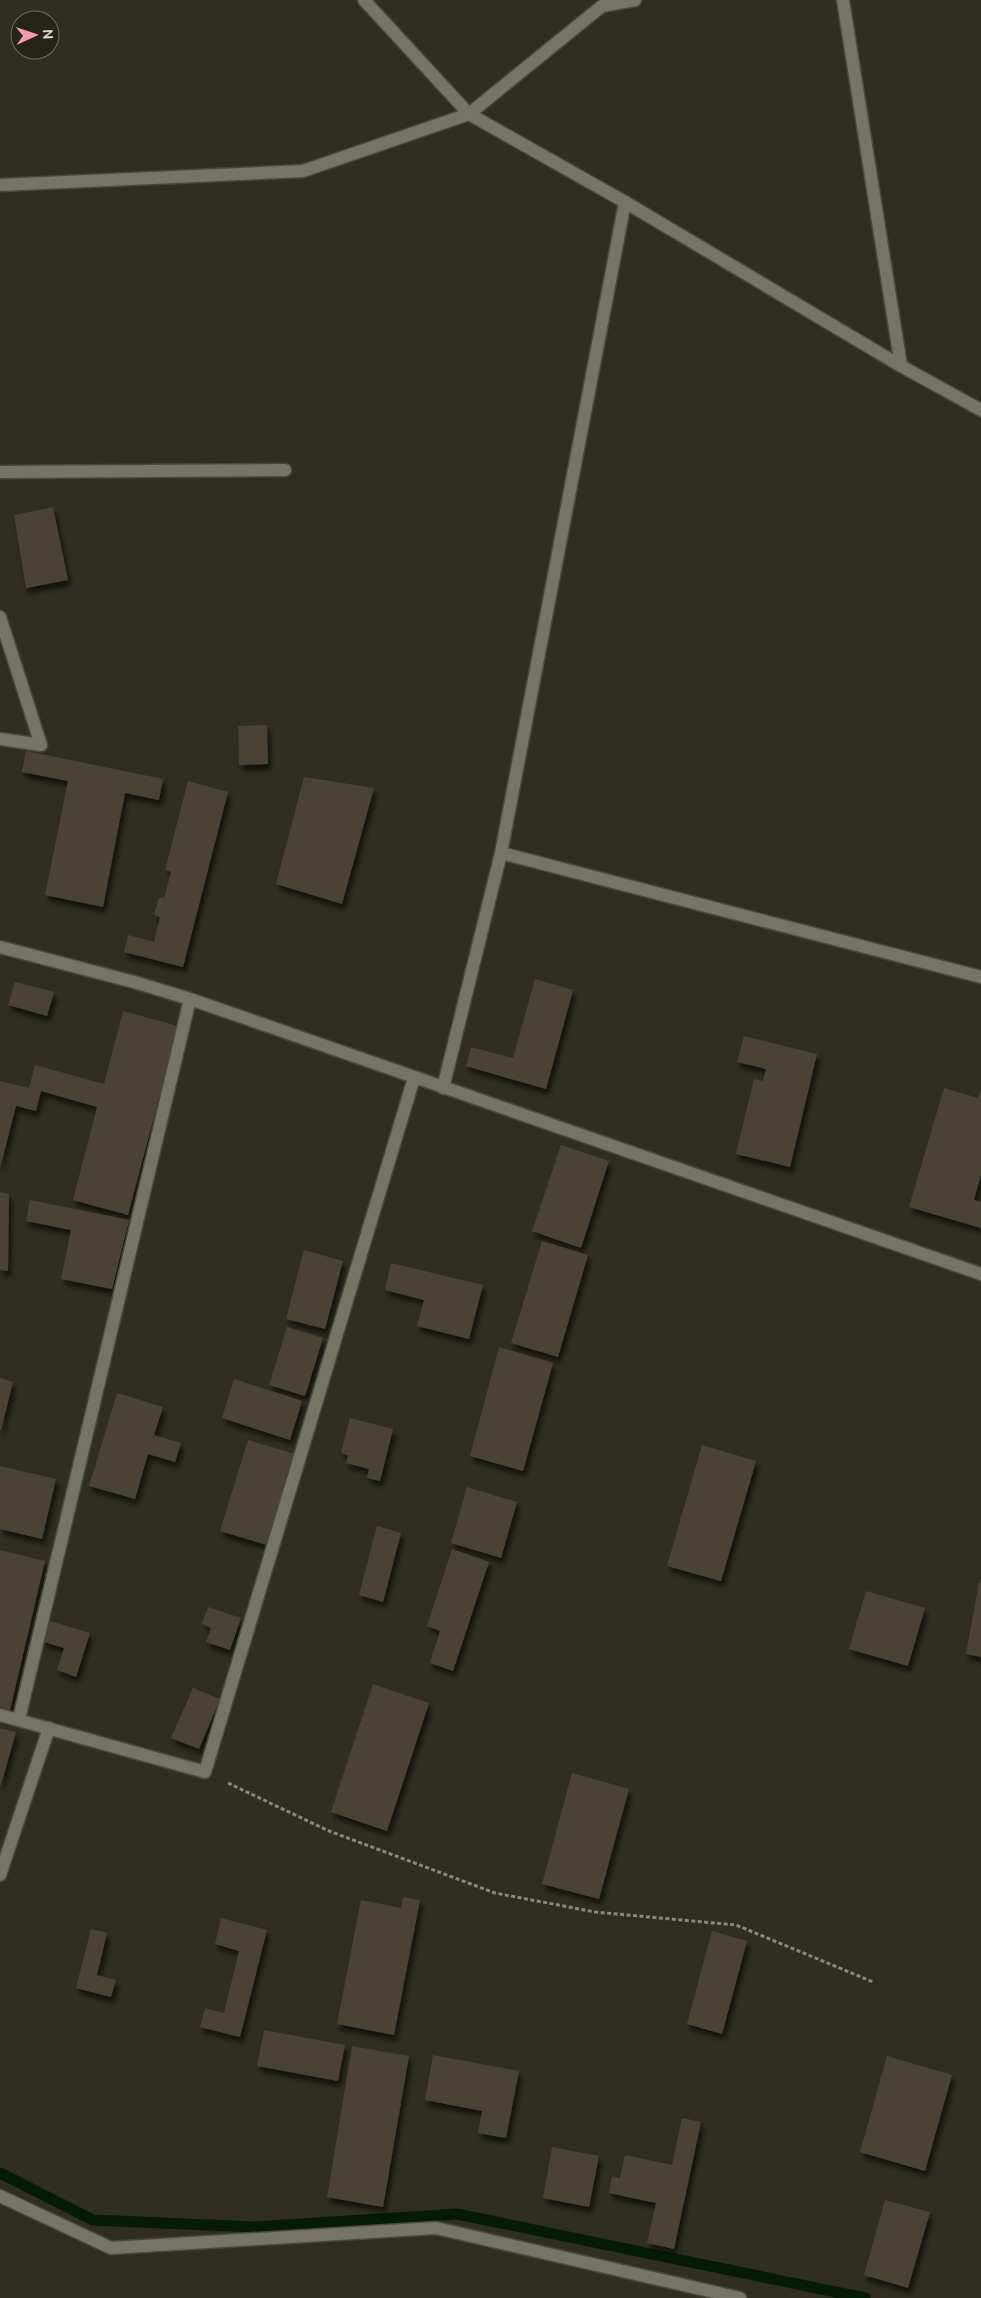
<svg xmlns="http://www.w3.org/2000/svg" width="981" height="2298" viewBox="0 0 981 2298" font-family="Ubuntu,sans-serif">
	<defs>
		<filter id="shadow"><feDropShadow dx="3" dy="5.5" stdDeviation="2.5" flood-color="#0009"/></filter>
	</defs>
	<rect width="100%" height="100%" fill="#2f2e20"/>
	<g fill="none" stroke-linecap="round" stroke-linejoin="round">
		<path stroke="#051b06" stroke-width="11" d="M 0,2173 L 93,2220 L 255,2227 L 457,2214 L 865,2298"/>
	</g>
	<path fill="#4a4336" filter="url(#shadow)" d="M 53,507 L 68,580 L 26,588 L 14,515 Z
		M 267,725 L 268,764 L 239,765 L 238,726 Z
		M 26,751 L 163,779 L 159,800 L 125,793 L 103,907 L 45,895 L 68,781 L 22,772 Z
		M 304,777 L 374,788 L 342,904 L 276,884 Z
		M 188,781 L 228,792 L 183,967 L 124,952 L 128,935 L 154,942 L 160,917 L 154,915 L 159,897 L 164,898 L 171,872 L 165,870 Z
		M 535,979 L 573,990 L 546,1089 L 466,1066 L 471,1047 L 513,1058 Z
		M 15,982 L 54,992 L 47,1016 L 8,1005 Z
		M 123,1011 L 178,1026 L 128,1215 L 73,1200 L 97,1107 L 41,1091 L 36,1111 L 16,1106 L 0,1168 L 0,1081 L 29,1088 L 35,1065 L 104,1084 Z
		M 744,1036 L 817,1054 L 790,1167 L 736,1154 L 754,1079 L 763,1081 L 766,1069 L 737,1062 Z
		M 944,1088 L 978,1098 L 981,1090 L 981,1175 L 974,1200 L 981,1202 L 981,1228 L 909,1207 Z
		M 561,1145 L 609,1161 L 581,1248 L 532,1231 Z
		M 0,1192 L 9,1194 L 8,1271 L 0,1270 Z
		M 30,1200 L 129,1220 L 112,1289 L 61,1279 L 71,1230 L 26,1221 Z
		M 542,1241 L 588,1255 L 558,1357 L 511,1343 Z
		M 304,1250 L 343,1261 L 325,1329 L 286,1319 Z
		M 391,1263 L 483,1285 L 469,1339 L 417,1326 L 424,1300 L 385,1290 Z
		M 287,1327 L 323,1338 L 305,1396 L 269,1385 Z
		M 499,1347 L 553,1363 L 523,1471 L 470,1456 Z
		M 0,1378 L 13,1382 L 1,1430 L 0,1430 Z
		M 234,1379 L 302,1401 L 290,1440 L 222,1418 Z
		M 117,1393 L 163,1407 L 154,1435 L 181,1443 L 175,1462 L 148,1454 L 135,1499 L 89,1486 Z
		M 350,1418 L 393,1429 L 380,1481 L 367,1478 L 369,1469 L 346,1463 L 348,1455 L 341,1453 Z
		M 248,1440 L 295,1454 L 267,1545 L 220,1531 Z
		M 702,1445 L 756,1461 L 721,1581 L 667,1566 Z
		M 0,1466 L 56,1479 L 42,1539 L 0,1529 Z
		M 467,1487 L 517,1502 L 501,1558 L 451,1543 Z
		M 377,1526 L 401,1533 L 383,1602 L 359,1595 Z
		M 452,1549 L 489,1562 L 453,1671 L 430,1663 L 440,1631 L 427,1626 Z
		M 0,1550 L 45,1561 L 10,1710 L 0,1707 Z
		M 979,1582 L 981,1583 L 981,1657 L 966,1654 Z
		M 866,1591 L 925,1608 L 908,1666 L 849,1649 Z
		M 208,1607 L 241,1618 L 230,1650 L 206,1642 L 211,1628 L 202,1624 Z
		M 47,1620 L 90,1633 L 76,1677 L 57,1670 L 64,1648 L 41,1641 Z
		M 373,1684 L 429,1703 L 387,1831 L 331,1812 Z
		M 193,1688 L 220,1699 L 199,1749 L 171,1738 Z
		M 0,1728 L 16,1732 L 1,1785 L 0,1785 Z
		M 572,1773 L 629,1789 L 599,1899 L 542,1884 Z
		M 403,1897 L 420,1900 L 394,2035 L 337,2024 L 361,1900 L 401,1908 Z
		M 221,1918 L 267,1930 L 240,2037 L 200,2027 L 205,2008 L 224,2013 L 239,1951 L 215,1944 Z
		M 91,1929 L 107,1933 L 97,1975 L 116,1980 L 111,1997 L 76,1988 Z
		M 712,1931 L 747,1941 L 722,2034 L 687,2024 Z
		M 264,2030 L 345,2045 L 338,2081 L 257,2066 Z
		M 352,2046 L 409,2056 L 383,2207 L 327,2197 Z
		M 433,2055 L 519,2071 L 506,2138 L 478,2133 L 482,2111 L 425,2100 Z
		M 887,2056 L 952,2075 L 925,2171 L 860,2152 Z
		M 682,2118 L 701,2122 L 674,2249 L 647,2243 L 656,2203 L 609,2193 L 612,2176 L 620,2178 L 625,2155 L 672,2165 Z
		M 552,2147 L 599,2156 L 589,2207 L 543,2198 Z
		M 885,2200 L 930,2212 L 908,2288 L 864,2275 Z"/>
	<g fill="none" stroke-linecap="round" stroke-linejoin="round">
		<g stroke="#4a493d" stroke-width="15">
			<path id="service" d="M 0,472 L 285,470
				M 0,617 L 41,745 L 0,739"/>
		</g>
		<g stroke="#4a493d" stroke-width="15">
			<path id="minor" d="M 843,0 L 901,366
				M 0,185 L 303,171 L 469,114 L 602,6 L 635,0
				M 501,853 L 981,977
				M 0,947 L 134,982 L 190,999 L 981,1274
				M 443,1088 L 501,853 L 625,202
				M 0,1715 L 205,1772 L 414,1078
				M 19,1719 L 190,999
				M 0,1875 L 49,1728
				M 0,2196 L 111,2248 L 436,2228 L 740,2298"/>
		</g>
		<g stroke="#4a493d" stroke-width="15">
			<path id="tertiary" d="M 364,0 L 469,114 L 625,202 L 901,366 L 981,410"/>
		</g>
		<path stroke="#8a897e" stroke-width="3" stroke-dasharray="4 2.5" stroke-linecap="butt" d="M 228,1783 L 329,1831 L 495,1893 L 595,1912 L 736,1925 L 873,1982"/>
		<use href="#service" stroke="#757465" stroke-width="12"/>
		<use href="#minor" stroke="#757465" stroke-width="12"/>
		<use href="#tertiary" stroke="#757465" stroke-width="12"/>
	</g>
	<g transform="translate(35 35) rotate(87)"><circle r="24" fill="#252417" stroke="#6d6d61"/>
	<path d="M0-4L9 19L0 12L-9 19Z" fill="#f19ab2"/>
	<text y="-8" font-size="14" font-weight="bold" text-anchor="middle" fill="#dadad1">N</text>
	</g>
</svg>
